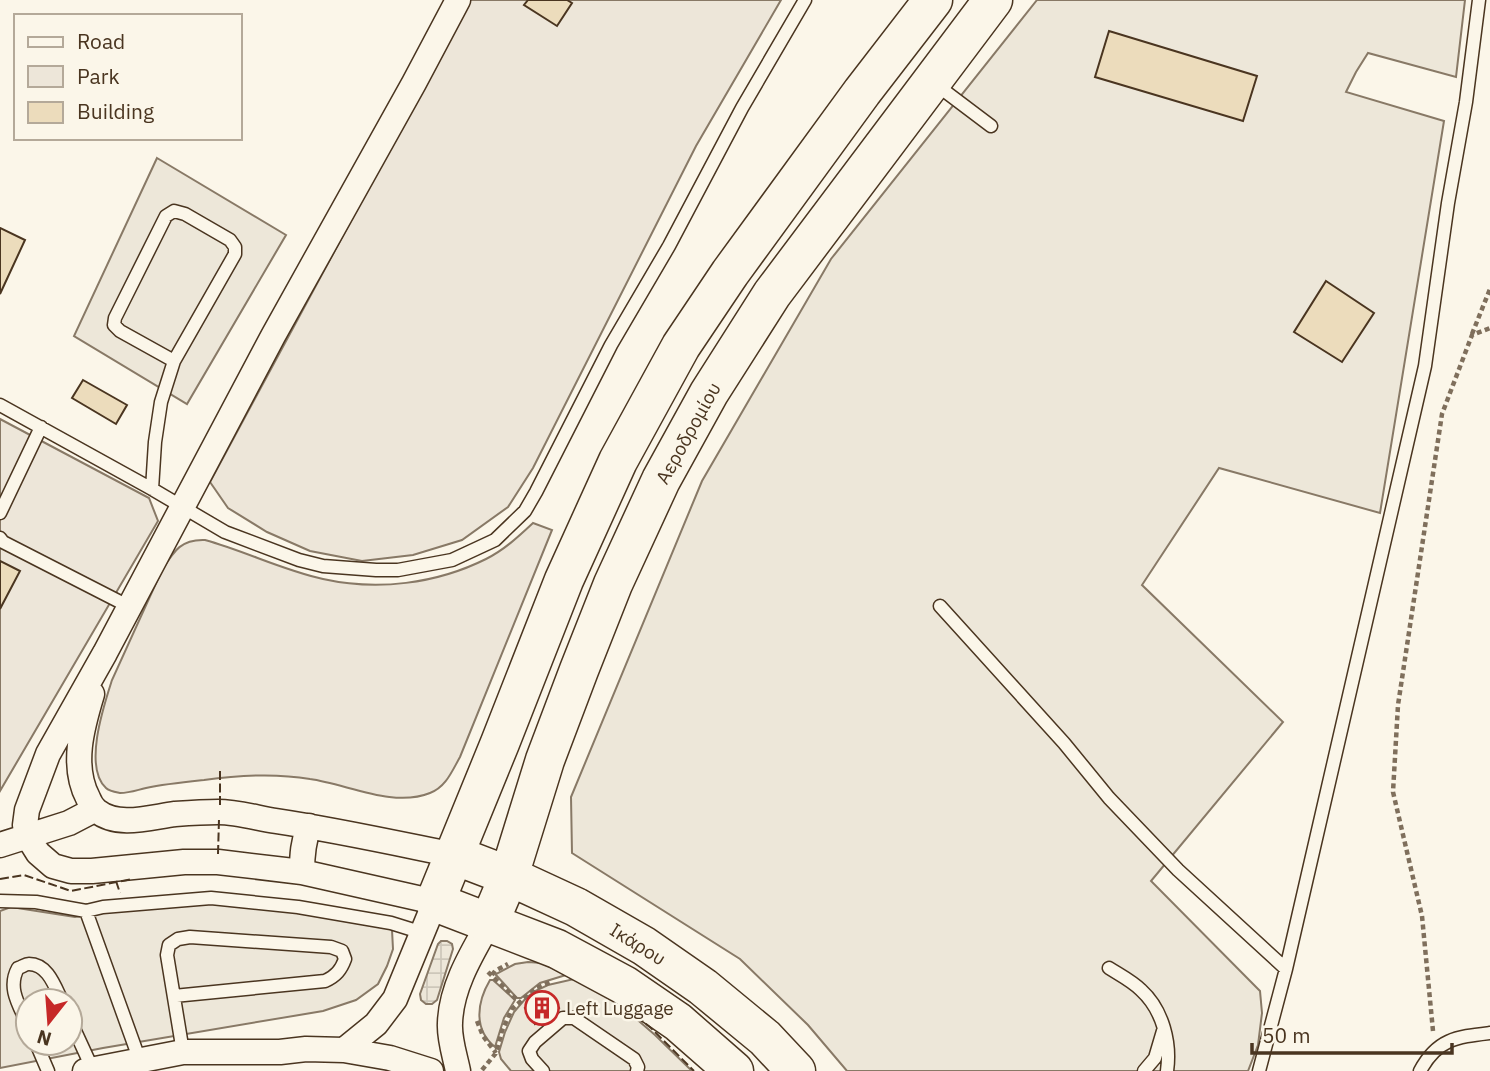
<svg xmlns="http://www.w3.org/2000/svg" width="1490" height="1071" viewBox="0 0 1490 1071" font-family="'IBM Plex Sans',sans-serif">
	<defs>
		<pattern id="plaza-grid" width="8" height="8" patternUnits="userSpaceOnUse" patternTransform="scale(1.75)"><rect width="8" height="8" fill="#ede7d9"/><path d="M0 4h8M4 0v8" fill="none" stroke="#cdc7ba"/></pattern>
	</defs>
	<rect width="100%" height="100%" fill="#fbf6e9"/>
	<path fill="#ede6d9" stroke="#887966" stroke-width="2" d="M 470,0 L 781,0 L 696,146 L 533,468 L 508,507 L 462,540 L 413,555 L 362,561 L 310,551 L 267,532 L 228,508 L 210,482 Z
		M 0,419 L 149,498 L 158,521 L 0,791 Z
		M 533,523 L 552,530 L 460,757 C 452,771 446,787 430,793 C 393,808 347,784 310,779 C 275,773 240,775 204,780 C 185,782 165,784 146,788 C 137,790 130,793 120,793 C 115,792 109,791 106,788 C 83,767 104,705 112,680 L 162,570 C 174,551 181,539 205,540 C 245,551 282,570 323,579 C 377,591 436,584 486,559 C 504,550 518,537 533,523 Z
		M 528,962 L 542,963 L 566,975 L 540,983 L 521,998 L 517,998 L 496,975 L 496,974 L 515,964 Z
		M 490,980 L 493,980 L 515,1000 L 504,1018 L 495,1047 C 473,1029 477,1002 490,980 Z"/>
	<path fill="#ede7d9" stroke="#887966" stroke-width="2" fill-rule="evenodd" d="M 1037,0 L 1465,0 L 1456,77 L 1368,53 L 1356,72 L 1346,92 L 1444,121 L 1380,513 L 1219,468 L 1142,585 L 1283,722 L 1151,881 L 1260,991 L 1262,1013 L 1258,1045 L 1248,1071 L 847,1071 L 808,1025 L 740,959 L 572,853 L 571,797 L 702,481 L 831,259 Z
		M 157,158 L 286,235 L 187,404 L 74,336 Z
		M 204,900 L 388,921 L 392,930 L 393,949 L 387,966 L 378,984 L 356,1000 L 323,1011 L 103,1048 L 0,1068 L 0,911 L 11,907 L 75,917 L 134,908 ZM 28,1001 L 70,1001 L 70,1043 L 28,1043 Z
		M 574,979 L 618,1003 L 655,1035 L 692,1071 L 511,1071 L 501,1059 L 499,1052 L 505,1032 L 514,1012 L 526,998 L 535,991 L 548,985 Z"/>
	<path fill="url(#plaza-grid)" stroke="#887966" stroke-width="2" d="M 441,941 L 447,941 L 452,944 L 453,949 L 437,1000 L 432,1004 L 426,1004 L 421,1000 L 420,994 L 438,944 Z"/>
	<path fill="#ecdcbc" stroke="#4a3520" stroke-width="2" d="M 528,0 L 567,0 L 572,3 L 557,26 L 524,5 Z
		M 1109,31 L 1257,76 L 1243,121 L 1095,77 Z
		M 0,228 L 25,240 L 0,294 Z
		M 1326,281 L 1374,313 L 1342,362 L 1294,332 Z
		M 83,380 L 127,405 L 116,424 L 72,398 Z
		M 0,561 L 20,571 L 0,609 Z
		M 549,993 L 559,1008 L 535,1024 L 525,1008 Z"/>
	<g fill="none" stroke-linecap="round" stroke-linejoin="round">
		<g stroke="#4a3520" stroke-width="15">
			<path id="lane" d="M 934,83 L 991,126
				M 0,405 L 152,489 L 225,532 L 299,560 L 323,566 L 376,570 L 398,570 L 452,560 L 495,540 L 525,511 L 536,492 L 611,345 L 669,246 L 742,108 L 805,0
				M 152,489 L 155,442 L 161,402 L 174,361 L 235,254 L 235,247 L 230,240 L 185,214 L 174,211 L 166,216 L 115,318 L 114,325 L 120,331 L 174,361
				M 0,513 L 41,427
				M 0,538 L 3,542 L 128,606
				M 940,606 L 1064,743 L 1109,798 L 1178,870 L 1286,969
				M 0,901 L 36,902 L 86,911 L 103,907 L 211,898 L 298,907 L 391,923 L 423,933
				M 86,911 L 140,1061
				M 1109,968 C 1120,975 1132,981 1141,990 C 1163,1010 1171,1043 1167,1071
				M 174,996 L 325,981 C 336,976 341,970 345,959 L 342,951 L 331,947 L 190,937 L 178,939 L 169,945 L 167,955 L 183,1052
				M 70,1020 L 93,1070
				M 28,1025 C 19,1005 7,988 18,968 C 22,967 25,964 29,964 C 48,964 55,987 62,1001
				M 36,1043 L 48,1071
				M 543,1071 L 532,1059 L 529,1051 L 535,1042 L 563,1018 L 574,1018 L 634,1059 L 638,1067 L 637,1071
				M 1144,1071 L 1155,1058 L 1163,1031
				M 1259,1071 L 1286,969 L 1425,366 L 1448,203 L 1466,102 L 1479,0
				M 1420,1071 C 1437,1039 1456,1037 1490,1033"/>
		</g>
		<g stroke="#4a3520" stroke-width="27">
			<path id="street" d="M 92,694 C 82,727 71,766 88,798 C 90,803 93,808 97,811 C 118,828 151,817 175,814 C 189,813 204,812 218,812 C 237,812 257,818 276,821 C 336,830 395,843 454,855
				M 0,845 L 69,823 L 94,810
				M 302,872 C 302,855 303,842 309,826
				M 344,1050 L 390,1058 L 431,1071
				M 85,1071 L 183,1052 L 280,1052 L 306,1049 L 344,1050 L 376,1024 L 395,999 L 435,902 L 302,872 L 218,862 L 184,862 L 92,871 L 71,871 L 53,866 L 38,853 L 28,837 L 25,825 L 27,810 L 48,754 L 105,653 L 273,336 L 414,83 L 458,0
				M 458,1071 C 455,1056 449,1039 450,1023 C 451,987 472,953 489,923"/>
		</g>
		<g stroke="#4a3520" stroke-width="41">
			<path id="primary" d="M 454,855 L 509,876 L 576,907 L 644,946 L 703,987 L 765,1038 L 796,1071
				M 489,923 L 509,876 L 545,760 L 579,670 L 613,584 L 661,480 L 709,393 L 772,294 L 993,0
				M 734,1071 L 678,1022 L 624,985 L 557,949 L 435,902 L 500,743 L 564,580 L 618,461 L 681,346 L 730,273 L 862,92 L 933,0"/>
		</g>
		<path stroke="#7f6f5c" stroke-width="4.5" stroke-dasharray="5 3.5" stroke-linecap="butt" d="M 1472,334 L 1490,289
			M 488,972 L 519,1002
			M 492,975 L 495,971 L 508,964
			M 477,1021 L 483,1036 L 496,1053
			M 1433,1031 L 1422,916 L 1393,792 L 1398,705 L 1442,414 L 1472,335 L 1490,328
			M 482,1070 L 496,1053 L 502,1031 L 512,1009 L 536,988 L 551,982"/>
		<use href="#lane" stroke="#fbf6e9" stroke-width="12"/>
		<use href="#street" stroke="#fbf6e9" stroke-width="24"/>
		<use href="#primary" stroke="#fbf6e9" stroke-width="38"/>
		<path stroke="#4a3520" stroke-width="2" stroke-dasharray="9 3.5" stroke-linecap="butt" d="M 220,805 L 220,770
			M 218,854 L 219,819
			M 0,879 L 24,875 L 71,891 L 132,879
			M 116,881 L 120,893
			M 636,1016 L 651,1028 L 694,1071"/>
	</g>
	<defs>
		<g id="building-ring" transform="scale(1.75)"><circle r="9.5" fill="#fbf6e9" stroke="#c62828" stroke-width="1.5"/><path d="M-4-6H4V6H1V3H-1V6H-4ZM-2.5-4.3h1.7v1.8h-1.7ZM.8-4.3h1.7v1.8H.8ZM-2.5-1h1.7V.8h-1.7ZM.8-1h1.7V.8H.8Z" fill="#c62828"/></g>
	</defs>
	<g fill-rule="evenodd">
		<use href="#building-ring" x="542" y="1008"/>
	</g>
	<g text-anchor="middle" dominant-baseline="central" stroke-width="5" stroke-linejoin="round" paint-order="stroke">
		<g font-size="19" fill="#4a3520" stroke="#fbf6e9">
			<text transform="translate(688 433) rotate(-61)">Αεροδρομίου</text>
			<text transform="translate(638 944) rotate(32)">Ικάρου</text>
		</g>
		<g font-size="19" fill="#4a3520" stroke="#fbf6e9" text-anchor="start">
			<text x="566" y="1008">Left Luggage</text>
		</g>
	</g>
	<rect x="14" y="14" width="228" height="126" fill="#fbf6e9" stroke="#b4a999" stroke-width="2"/>
	<rect x="28" y="37" width="35" height="10" fill="#fbf6e9" stroke="#b4a999" stroke-width="2"/>
	<text x="77" y="49" font-size="21" fill="#4a3520">Road</text>
	<rect x="28" y="66" width="35" height="21" fill="#ede6d9" stroke="#b4a999" stroke-width="2"/>
	<text x="77" y="84" font-size="21" fill="#4a3520">Park</text>
	<rect x="28" y="102" width="35" height="21" fill="#ecdcbc" stroke="#b4a999" stroke-width="2"/>
	<text x="77" y="119" font-size="21" fill="#4a3520">Building</text>
	<g transform="translate(49 1022) rotate(197)"><circle r="33" fill="#fbf6e9" stroke="#b4a999" stroke-width="2"/>
	<path d="M0-5L12 26L0 18L-12 26Z" fill="#c62828"/>
	<text y="-10" font-size="19" font-weight="bold" text-anchor="middle" fill="#4a3520">N</text>
	</g>
	<path d="M1252 1043v10h200v-10" fill="none" stroke="#4a3520" stroke-width="3.5"/>
	<text x="1262" y="1043" font-size="21" fill="#4a3520" stroke="#fbf6e9" stroke-width="5" paint-order="stroke">50 m</text>
</svg>
